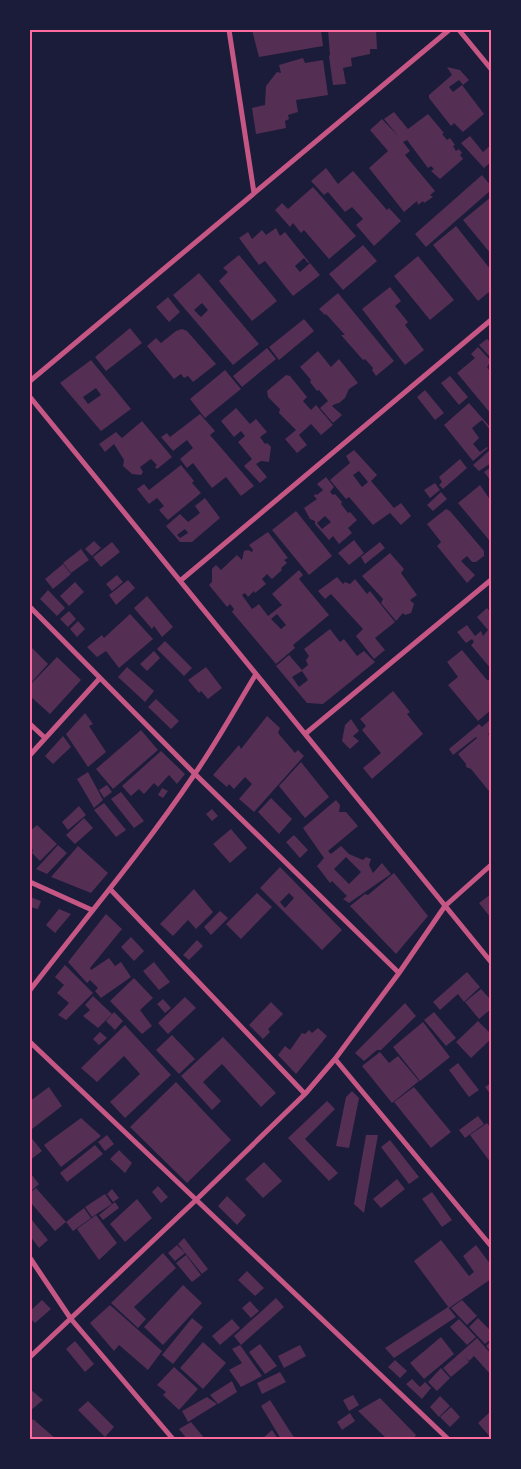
<svg xmlns="http://www.w3.org/2000/svg" width="521" height="1469" viewBox="0 0 521 1469" font-family="Mulish,sans-serif">
	<rect width="100%" height="100%" fill="#1b1b3a"/>
	<path fill="#542f53" fill-rule="evenodd" d="M 252,30 L 321,30 L 323,46 L 259,57 Z
		M 328,30 L 376,30 L 377,49 L 370,49 L 370,54 L 351,58 L 352,66 L 343,68 L 346,84 L 333,85 L 329,56 L 330,55 Z
		M 303,58 L 305,63 L 323,60 L 328,95 L 296,100 L 298,112 L 288,115 L 289,119 L 285,121 L 286,128 L 256,134 L 252,108 L 265,105 L 266,86 L 277,72 L 281,73 L 279,65 Z
		M 447,67 L 460,70 L 469,80 L 463,85 L 459,80 L 449,87 L 453,92 L 462,85 L 484,114 L 463,132 L 454,123 L 451,126 L 429,98 L 429,95 L 452,75 Z
		M 394,112 L 408,129 L 428,114 L 444,133 L 442,134 L 447,140 L 450,138 L 455,145 L 453,146 L 456,151 L 459,149 L 462,153 L 460,155 L 463,159 L 440,179 L 431,171 L 434,169 L 431,166 L 428,168 L 407,140 L 403,142 L 410,151 L 405,155 L 435,191 L 430,195 L 433,197 L 424,203 L 423,201 L 418,205 L 417,201 L 404,212 L 369,168 L 388,151 L 370,130 L 382,119 L 399,137 L 384,119 Z
		M 470,136 L 483,152 L 491,145 L 491,162 L 484,168 L 461,143 Z
		M 326,168 L 338,184 L 353,171 L 387,210 L 389,208 L 401,221 L 374,246 L 356,225 L 363,219 L 352,207 L 345,212 L 328,192 L 324,195 L 311,181 Z
		M 482,175 L 491,186 L 491,190 L 426,247 L 415,234 Z
		M 313,187 L 356,236 L 329,259 L 304,230 L 301,233 L 293,223 L 290,227 L 275,210 L 282,203 L 288,209 Z
		M 491,197 L 491,254 L 463,220 Z
		M 456,226 L 491,270 L 491,295 L 489,292 L 478,301 L 433,245 Z
		M 276,228 L 280,236 L 285,232 L 309,262 L 308,263 L 304,258 L 295,266 L 300,272 L 310,263 L 320,275 L 293,296 L 265,261 L 259,265 L 239,238 L 248,232 L 252,239 L 262,230 L 266,235 Z
		M 363,245 L 377,261 L 343,290 L 329,274 Z
		M 239,255 L 277,301 L 252,321 L 219,281 L 228,272 L 223,268 Z
		M 418,256 L 454,300 L 430,320 L 394,276 Z
		M 199,273 L 259,344 L 233,365 L 173,295 ZM 202,303 L 208,310 L 201,317 L 194,310 Z
		M 390,287 L 401,301 L 395,306 L 408,322 L 405,325 L 424,350 L 405,365 L 362,309 Z
		M 338,293 L 394,361 L 376,376 L 372,370 L 373,368 L 365,359 L 363,360 L 341,335 L 345,335 L 326,314 L 325,315 L 319,309 Z
		M 168,297 L 180,312 L 169,322 L 156,307 Z
		M 304,319 L 314,331 L 279,360 L 269,347 Z
		M 130,328 L 142,343 L 106,371 L 95,357 Z
		M 182,329 L 187,331 L 216,364 L 193,382 L 188,376 L 184,378 L 181,374 L 174,379 L 147,346 L 156,338 L 161,343 L 176,331 Z
		M 487,339 L 491,343 L 491,358 L 479,345 Z
		M 478,347 L 491,361 L 487,367 L 491,373 L 491,414 L 457,373 L 475,358 L 471,354 Z
		M 267,348 L 276,359 L 242,387 L 233,376 Z
		M 318,351 L 331,367 L 339,359 L 358,383 L 349,389 L 345,398 L 339,403 L 335,404 L 332,406 L 342,415 L 333,423 L 320,408 L 328,401 L 319,390 L 317,391 L 310,382 L 311,380 L 300,367 Z
		M 91,360 L 131,409 L 101,431 L 60,383 ZM 96,388 L 101,395 L 88,404 L 83,397 Z
		M 225,370 L 241,389 L 205,418 L 190,399 Z
		M 286,375 L 290,376 L 307,397 L 303,401 L 311,410 L 316,405 L 333,425 L 321,435 L 311,424 L 299,435 L 307,445 L 297,453 L 285,439 L 296,430 L 279,413 L 280,409 L 268,397 L 267,391 Z
		M 450,376 L 468,397 L 459,405 L 441,383 Z
		M 425,390 L 444,413 L 435,420 L 417,397 Z
		M 469,403 L 491,428 L 491,431 L 482,420 L 472,428 L 479,438 L 473,444 L 480,452 L 487,447 L 488,448 L 473,461 L 444,425 Z
		M 236,408 L 250,424 L 256,419 L 267,432 L 260,437 L 265,444 L 267,443 L 271,447 L 269,462 L 261,461 L 256,464 L 267,477 L 260,483 L 244,466 L 252,459 L 238,442 L 245,436 L 241,431 L 234,437 L 221,421 Z
		M 200,414 L 215,431 L 210,435 L 254,486 L 241,496 L 226,477 L 212,488 L 193,463 L 187,468 L 180,459 L 193,448 L 187,440 L 173,451 L 161,437 L 167,433 L 170,437 Z
		M 142,421 L 172,457 L 157,469 L 155,467 L 157,465 L 151,459 L 140,467 L 143,472 L 141,475 L 132,474 L 123,466 L 124,460 L 114,444 L 105,452 L 99,444 L 116,432 L 122,438 Z
		M 491,449 L 491,463 L 479,471 L 473,465 Z
		M 354,450 L 377,475 L 371,481 L 394,508 L 401,503 L 411,516 L 401,525 L 390,513 L 373,525 L 349,497 L 346,499 L 330,480 L 350,463 L 346,456 ZM 359,471 L 368,482 L 362,487 L 353,475 Z
		M 460,459 L 467,468 L 443,489 L 439,485 L 442,482 L 439,477 Z
		M 181,465 L 194,481 L 192,483 L 201,493 L 168,520 L 159,510 L 164,506 L 157,498 L 149,504 L 137,489 L 144,484 L 149,490 Z
		M 491,467 L 491,481 L 484,472 Z
		M 326,477 L 334,487 L 330,492 L 333,495 L 335,494 L 342,502 L 341,504 L 348,513 L 350,512 L 357,520 L 348,528 L 352,533 L 339,544 L 333,536 L 329,540 L 315,524 L 315,521 L 310,519 L 304,508 L 317,499 L 314,496 L 315,494 L 317,495 L 323,490 L 317,484 ZM 325,516 L 331,522 L 322,529 L 317,523 Z
		M 435,483 L 440,490 L 430,498 L 424,490 Z
		M 480,485 L 491,501 L 491,538 L 489,540 L 458,503 Z
		M 441,492 L 447,499 L 433,511 L 427,505 Z
		M 205,498 L 220,518 L 192,542 L 180,542 L 166,526 L 180,514 L 188,522 L 200,513 L 195,506 ZM 185,529 L 188,533 L 180,538 L 177,535 Z
		M 446,509 L 450,511 L 484,551 L 484,556 L 476,562 L 472,562 L 467,556 L 461,561 L 475,575 L 467,583 L 437,546 L 441,542 L 427,524 Z
		M 296,511 L 332,556 L 309,575 L 272,530 Z
		M 268,532 L 288,558 L 284,560 L 287,563 L 281,568 L 282,570 L 272,579 L 267,574 L 262,579 L 266,584 L 255,593 L 254,591 L 248,597 L 245,593 L 242,595 L 252,609 L 248,612 L 259,604 L 268,616 L 282,605 L 272,594 L 299,570 L 303,575 L 299,579 L 329,615 L 293,645 L 295,648 L 276,664 L 232,612 L 234,609 L 230,604 L 227,607 L 209,585 L 212,582 L 212,569 L 216,565 L 221,570 L 237,555 L 242,560 L 244,551 L 248,550 L 252,552 L 253,550 L 249,545 ZM 277,614 L 286,625 L 281,629 L 271,619 Z
		M 354,540 L 364,553 L 349,565 L 338,553 Z
		M 94,541 L 101,548 L 92,556 L 85,549 Z
		M 112,542 L 120,552 L 101,567 L 93,557 Z
		M 380,542 L 385,548 L 365,564 L 361,557 Z
		M 81,549 L 89,560 L 71,573 L 63,563 Z
		M 390,553 L 404,569 L 401,573 L 417,595 L 410,600 L 414,604 L 411,613 L 405,615 L 403,613 L 396,621 L 381,603 L 383,599 L 362,576 Z
		M 63,564 L 71,574 L 53,589 L 45,579 Z
		M 117,575 L 123,582 L 112,591 L 106,584 Z
		M 337,577 L 343,584 L 345,582 L 350,584 L 355,579 L 367,594 L 370,591 L 395,622 L 375,638 L 385,650 L 374,659 L 356,636 L 363,629 L 331,594 L 325,599 L 318,591 Z
		M 128,580 L 135,588 L 116,605 L 109,595 Z
		M 75,582 L 84,592 L 69,606 L 60,596 Z
		M 48,590 L 65,608 L 57,616 L 40,599 Z
		M 147,596 L 173,627 L 162,637 L 154,626 L 152,629 L 134,608 Z
		M 487,608 L 491,613 L 491,669 L 471,645 L 474,642 L 472,639 L 466,643 L 457,632 L 467,625 L 475,636 L 481,631 L 483,636 L 488,630 L 477,617 Z
		M 69,611 L 76,619 L 68,627 L 60,619 Z
		M 130,614 L 153,639 L 119,668 L 106,651 L 97,657 L 87,647 L 102,635 L 104,638 Z
		M 78,621 L 85,629 L 77,637 L 70,629 Z
		M 330,629 L 340,642 L 344,639 L 357,656 L 364,651 L 375,662 L 323,704 L 307,703 L 276,666 L 289,655 L 302,670 L 308,665 L 306,660 L 309,656 L 304,649 ZM 302,671 L 308,680 L 299,687 L 292,677 Z
		M 165,641 L 192,668 L 184,676 L 157,649 Z
		M 30,646 L 48,664 L 30,684 Z
		M 462,650 L 487,680 L 491,680 L 491,710 L 478,721 L 448,685 L 458,677 L 447,662 Z
		M 154,651 L 160,658 L 147,671 L 140,664 Z
		M 57,657 L 81,680 L 50,714 L 30,696 L 30,685 Z
		M 127,667 L 154,691 L 145,702 L 118,677 Z
		M 206,667 L 222,688 L 208,699 L 201,691 L 199,693 L 188,680 Z
		M 393,691 L 410,712 L 407,714 L 423,734 L 372,779 L 363,768 L 381,753 L 362,730 L 366,726 L 360,719 Z
		M 156,699 L 179,721 L 171,729 L 148,707 Z
		M 85,713 L 93,724 L 89,726 L 106,752 L 88,767 L 66,734 Z
		M 267,716 L 280,728 L 278,733 L 295,753 L 298,750 L 304,756 L 254,812 L 239,799 L 252,784 L 245,777 L 234,789 L 229,784 L 227,787 L 213,775 L 239,745 L 241,749 Z
		M 351,719 L 359,731 L 353,736 L 359,741 L 350,749 L 342,741 L 345,725 Z
		M 491,719 L 491,732 L 488,734 L 491,738 L 491,790 L 489,791 L 471,769 L 466,767 L 466,764 L 458,754 L 477,738 L 476,737 L 453,755 L 449,749 L 479,724 L 482,727 Z
		M 141,730 L 158,750 L 113,789 L 96,769 Z
		M 63,736 L 71,747 L 53,764 L 45,756 Z
		M 161,751 L 185,774 L 177,784 L 169,775 L 158,787 L 154,783 L 144,794 L 139,789 L 131,796 L 122,786 Z
		M 301,762 L 329,797 L 305,818 L 279,786 Z
		M 88,772 L 103,800 L 94,808 L 77,779 Z
		M 107,785 L 112,792 L 104,798 L 99,790 Z
		M 162,788 L 168,791 L 163,798 L 158,795 Z
		M 121,792 L 144,821 L 134,828 L 111,799 Z
		M 271,798 L 292,819 L 279,834 L 258,812 Z
		M 336,800 L 340,805 L 339,812 L 346,812 L 358,826 L 328,851 L 331,854 L 341,846 L 349,854 L 363,860 L 366,857 L 371,859 L 369,865 L 373,873 L 382,863 L 391,874 L 349,903 L 343,899 L 347,896 L 332,881 L 330,883 L 317,866 L 324,858 L 303,828 ZM 346,857 L 361,872 L 349,884 L 334,869 Z
		M 104,803 L 126,830 L 116,837 L 94,810 Z
		M 79,806 L 86,815 L 68,830 L 62,822 Z
		M 212,809 L 218,816 L 212,821 L 206,814 Z
		M 84,818 L 93,828 L 75,844 L 66,835 Z
		M 37,825 L 57,844 L 40,861 L 32,853 L 33,850 L 30,847 L 30,831 Z
		M 231,829 L 247,848 L 230,863 L 213,844 Z
		M 294,835 L 308,850 L 300,858 L 286,842 Z
		M 58,845 L 67,853 L 47,874 L 36,869 Z
		M 78,846 L 108,873 L 91,893 L 51,877 Z
		M 280,867 L 342,930 L 322,950 L 260,888 ZM 289,893 L 294,898 L 285,908 L 280,902 Z
		M 394,873 L 428,916 L 396,954 L 350,906 L 365,894 L 368,895 Z
		M 194,889 L 213,912 L 196,929 L 188,920 L 173,936 L 160,924 Z
		M 257,893 L 272,907 L 241,939 L 226,924 Z
		M 491,894 L 491,918 L 479,903 Z
		M 30,897 L 41,901 L 38,909 L 30,907 Z
		M 59,909 L 71,914 L 55,933 L 46,925 Z
		M 220,911 L 228,918 L 211,935 L 204,927 Z
		M 106,914 L 122,929 L 90,968 L 91,970 L 109,958 L 115,966 L 121,962 L 131,977 L 101,998 L 95,991 L 98,988 L 90,980 L 87,983 L 68,962 Z
		M 131,937 L 144,951 L 134,961 L 121,947 Z
		M 197,940 L 203,946 L 189,960 L 183,955 Z
		M 154,962 L 170,982 L 159,990 L 143,971 Z
		M 65,965 L 93,993 L 66,1020 L 58,1015 L 69,1003 L 57,993 L 64,985 L 55,977 Z
		M 467,972 L 480,987 L 464,1002 L 458,994 L 440,1010 L 433,1002 Z
		M 134,978 L 153,998 L 140,1010 L 152,1026 L 142,1034 L 110,1001 Z
		M 481,989 L 491,1000 L 491,1009 L 479,1019 L 465,1002 Z
		M 93,996 L 112,1014 L 98,1028 L 83,1016 L 90,1010 L 85,1005 Z
		M 185,997 L 196,1008 L 168,1034 L 158,1023 Z
		M 163,999 L 171,1008 L 165,1013 L 157,1004 Z
		M 271,1002 L 283,1014 L 268,1029 L 270,1032 L 263,1039 L 249,1025 Z
		M 405,1003 L 416,1016 L 381,1050 L 377,1050 L 364,1061 L 355,1053 Z
		M 114,1012 L 123,1021 L 115,1030 L 106,1021 Z
		M 434,1012 L 456,1038 L 446,1046 L 424,1020 Z
		M 478,1021 L 491,1034 L 491,1039 L 471,1058 L 456,1042 Z
		M 423,1022 L 450,1057 L 420,1081 L 393,1047 Z
		M 125,1025 L 171,1075 L 125,1118 L 110,1102 L 140,1074 L 124,1056 L 97,1082 L 81,1068 Z
		M 318,1028 L 327,1036 L 296,1074 L 278,1055 L 285,1046 L 290,1050 L 302,1033 L 305,1034 L 309,1030 L 312,1033 Z
		M 100,1032 L 107,1038 L 99,1045 L 93,1039 Z
		M 172,1035 L 195,1059 L 179,1074 L 156,1050 Z
		M 223,1037 L 276,1093 L 261,1107 L 222,1064 L 203,1082 L 221,1101 L 212,1110 L 181,1076 Z
		M 380,1052 L 389,1063 L 398,1056 L 419,1081 L 392,1103 L 362,1066 Z
		M 458,1063 L 479,1090 L 469,1097 L 449,1070 Z
		M 176,1082 L 231,1140 L 187,1183 L 130,1127 Z
		M 491,1083 L 491,1095 L 485,1087 Z
		M 49,1087 L 62,1106 L 32,1129 L 30,1128 L 30,1101 Z
		M 414,1087 L 451,1132 L 431,1148 L 394,1102 Z
		M 352,1091 L 359,1098 L 349,1148 L 336,1146 L 346,1097 Z
		M 327,1101 L 335,1109 L 305,1139 L 338,1173 L 329,1181 L 288,1138 Z
		M 478,1116 L 484,1124 L 465,1138 L 459,1130 Z
		M 81,1118 L 101,1136 L 61,1167 L 44,1145 Z
		M 487,1123 L 491,1128 L 491,1163 L 470,1135 Z
		M 107,1135 L 114,1144 L 105,1151 L 98,1142 Z
		M 366,1135 L 378,1135 L 364,1213 L 354,1204 Z
		M 30,1136 L 42,1151 L 30,1160 Z
		M 390,1140 L 419,1177 L 409,1184 L 381,1147 Z
		M 95,1145 L 103,1154 L 67,1182 L 60,1173 Z
		M 119,1150 L 132,1163 L 125,1173 L 110,1159 Z
		M 264,1162 L 282,1181 L 263,1198 L 245,1179 Z
		M 31,1174 L 39,1184 L 30,1192 L 30,1175 Z
		M 397,1179 L 405,1189 L 381,1208 L 373,1199 Z
		M 158,1186 L 168,1197 L 161,1203 L 152,1192 Z
		M 36,1188 L 66,1222 L 55,1231 L 32,1204 L 30,1205 L 30,1193 Z
		M 112,1189 L 119,1198 L 113,1202 L 107,1194 Z
		M 432,1192 L 452,1220 L 442,1227 L 422,1199 Z
		M 105,1194 L 112,1204 L 92,1217 L 85,1207 Z
		M 227,1196 L 246,1215 L 237,1225 L 218,1206 Z
		M 137,1199 L 152,1218 L 125,1242 L 110,1224 Z
		M 115,1202 L 119,1208 L 103,1220 L 99,1215 Z
		M 84,1208 L 91,1218 L 73,1231 L 66,1222 Z
		M 96,1215 L 117,1243 L 99,1260 L 77,1229 Z
		M 32,1220 L 48,1240 L 39,1248 L 30,1236 L 30,1222 Z
		M 184,1238 L 208,1269 L 202,1274 L 178,1244 Z
		M 441,1240 L 469,1276 L 474,1272 L 463,1256 L 476,1245 L 491,1265 L 491,1279 L 449,1308 L 414,1261 Z
		M 177,1245 L 185,1253 L 175,1261 L 168,1253 Z
		M 163,1253 L 176,1268 L 134,1307 L 146,1319 L 138,1328 L 111,1303 Z
		M 186,1255 L 201,1275 L 192,1282 L 176,1263 Z
		M 247,1271 L 264,1288 L 255,1296 L 238,1280 Z
		M 183,1285 L 202,1303 L 163,1345 L 144,1327 Z
		M 276,1298 L 284,1307 L 241,1345 L 234,1336 Z
		M 42,1300 L 51,1309 L 35,1323 L 30,1318 L 30,1311 Z
		M 462,1300 L 477,1316 L 467,1325 L 451,1308 Z
		M 250,1301 L 259,1311 L 251,1318 L 242,1308 Z
		M 110,1305 L 162,1351 L 148,1370 L 119,1345 L 114,1351 L 90,1323 Z
		M 448,1307 L 456,1317 L 394,1358 L 385,1348 Z
		M 192,1318 L 203,1327 L 173,1364 L 162,1355 Z
		M 478,1318 L 491,1331 L 491,1339 L 485,1344 L 469,1327 Z
		M 232,1319 L 240,1328 L 220,1345 L 212,1336 Z
		M 459,1319 L 476,1337 L 467,1345 L 450,1327 Z
		M 441,1337 L 454,1354 L 424,1379 L 410,1363 Z
		M 477,1338 L 491,1354 L 491,1375 L 474,1356 L 469,1361 L 464,1355 L 469,1362 L 451,1377 L 443,1368 Z
		M 75,1341 L 94,1364 L 85,1372 L 66,1349 Z
		M 491,1341 L 491,1352 L 486,1346 Z
		M 203,1342 L 226,1363 L 203,1389 L 180,1368 Z
		M 260,1344 L 277,1366 L 265,1374 L 249,1352 Z
		M 240,1345 L 262,1376 L 241,1387 L 229,1370 L 242,1363 L 232,1349 Z
		M 300,1345 L 306,1356 L 284,1368 L 278,1356 Z
		M 395,1360 L 407,1371 L 400,1378 L 388,1367 Z
		M 174,1367 L 198,1389 L 179,1410 L 163,1395 L 166,1392 L 157,1385 Z
		M 441,1368 L 450,1378 L 437,1391 L 428,1382 Z
		M 280,1372 L 286,1382 L 262,1394 L 257,1383 Z
		M 412,1379 L 420,1387 L 425,1382 L 431,1388 L 422,1399 L 406,1384 Z
		M 232,1381 L 237,1392 L 218,1404 L 210,1395 Z
		M 30,1389 L 43,1400 L 30,1411 Z
		M 353,1395 L 359,1405 L 349,1411 L 343,1400 Z
		M 440,1396 L 450,1406 L 439,1417 L 430,1407 Z
		M 207,1397 L 217,1404 L 188,1422 L 182,1411 Z
		M 380,1398 L 416,1435 L 413,1439 L 387,1439 L 358,1411 Z
		M 270,1400 L 295,1439 L 281,1439 L 261,1406 Z
		M 88,1401 L 114,1427 L 105,1437 L 78,1410 Z
		M 451,1407 L 460,1417 L 450,1427 L 440,1417 Z
		M 491,1411 L 491,1438 L 478,1423 Z
		M 350,1413 L 355,1421 L 342,1430 L 337,1422 Z
		M 33,1419 L 56,1439 L 35,1439 L 30,1435 L 30,1423 Z
		M 191,1422 L 205,1439 L 187,1439 L 179,1429 Z
		M 272,1430 L 278,1439 L 262,1439 Z"/>
	<g fill="none" stroke-linecap="round" stroke-linejoin="round">
		<path stroke="#c65784" stroke-width="5" d="M 229,30 L 254,193
			M 459,30 L 491,69
			M 30,381 L 449,30
			M 30,397 L 491,962
			M 180,581 L 491,320
			M 30,607 L 195,774 L 399,973
			M 30,724 L 45,738
			M 305,734 L 491,580
			M 30,755 L 100,678
			M 30,882 L 92,910
			M 110,889 L 305,1094
			M 30,990 C 85,919 144,849 194,775 C 217,742 236,707 256,674
			M 30,1042 L 448,1439
			M 335,1059 L 491,1246
			M 30,1258 L 71,1319 L 173,1439
			M 30,1357 L 197,1199 L 305,1094 L 335,1059 L 399,973 L 445,906 L 491,865"/>
	</g>
	<rect width="521" height="1469" fill="none" stroke="#1b1b3a" stroke-width="62"/>
	<rect x="31" y="31" width="459" height="1407" fill="none" stroke="#ff6b9d" stroke-width="2"/>
</svg>
